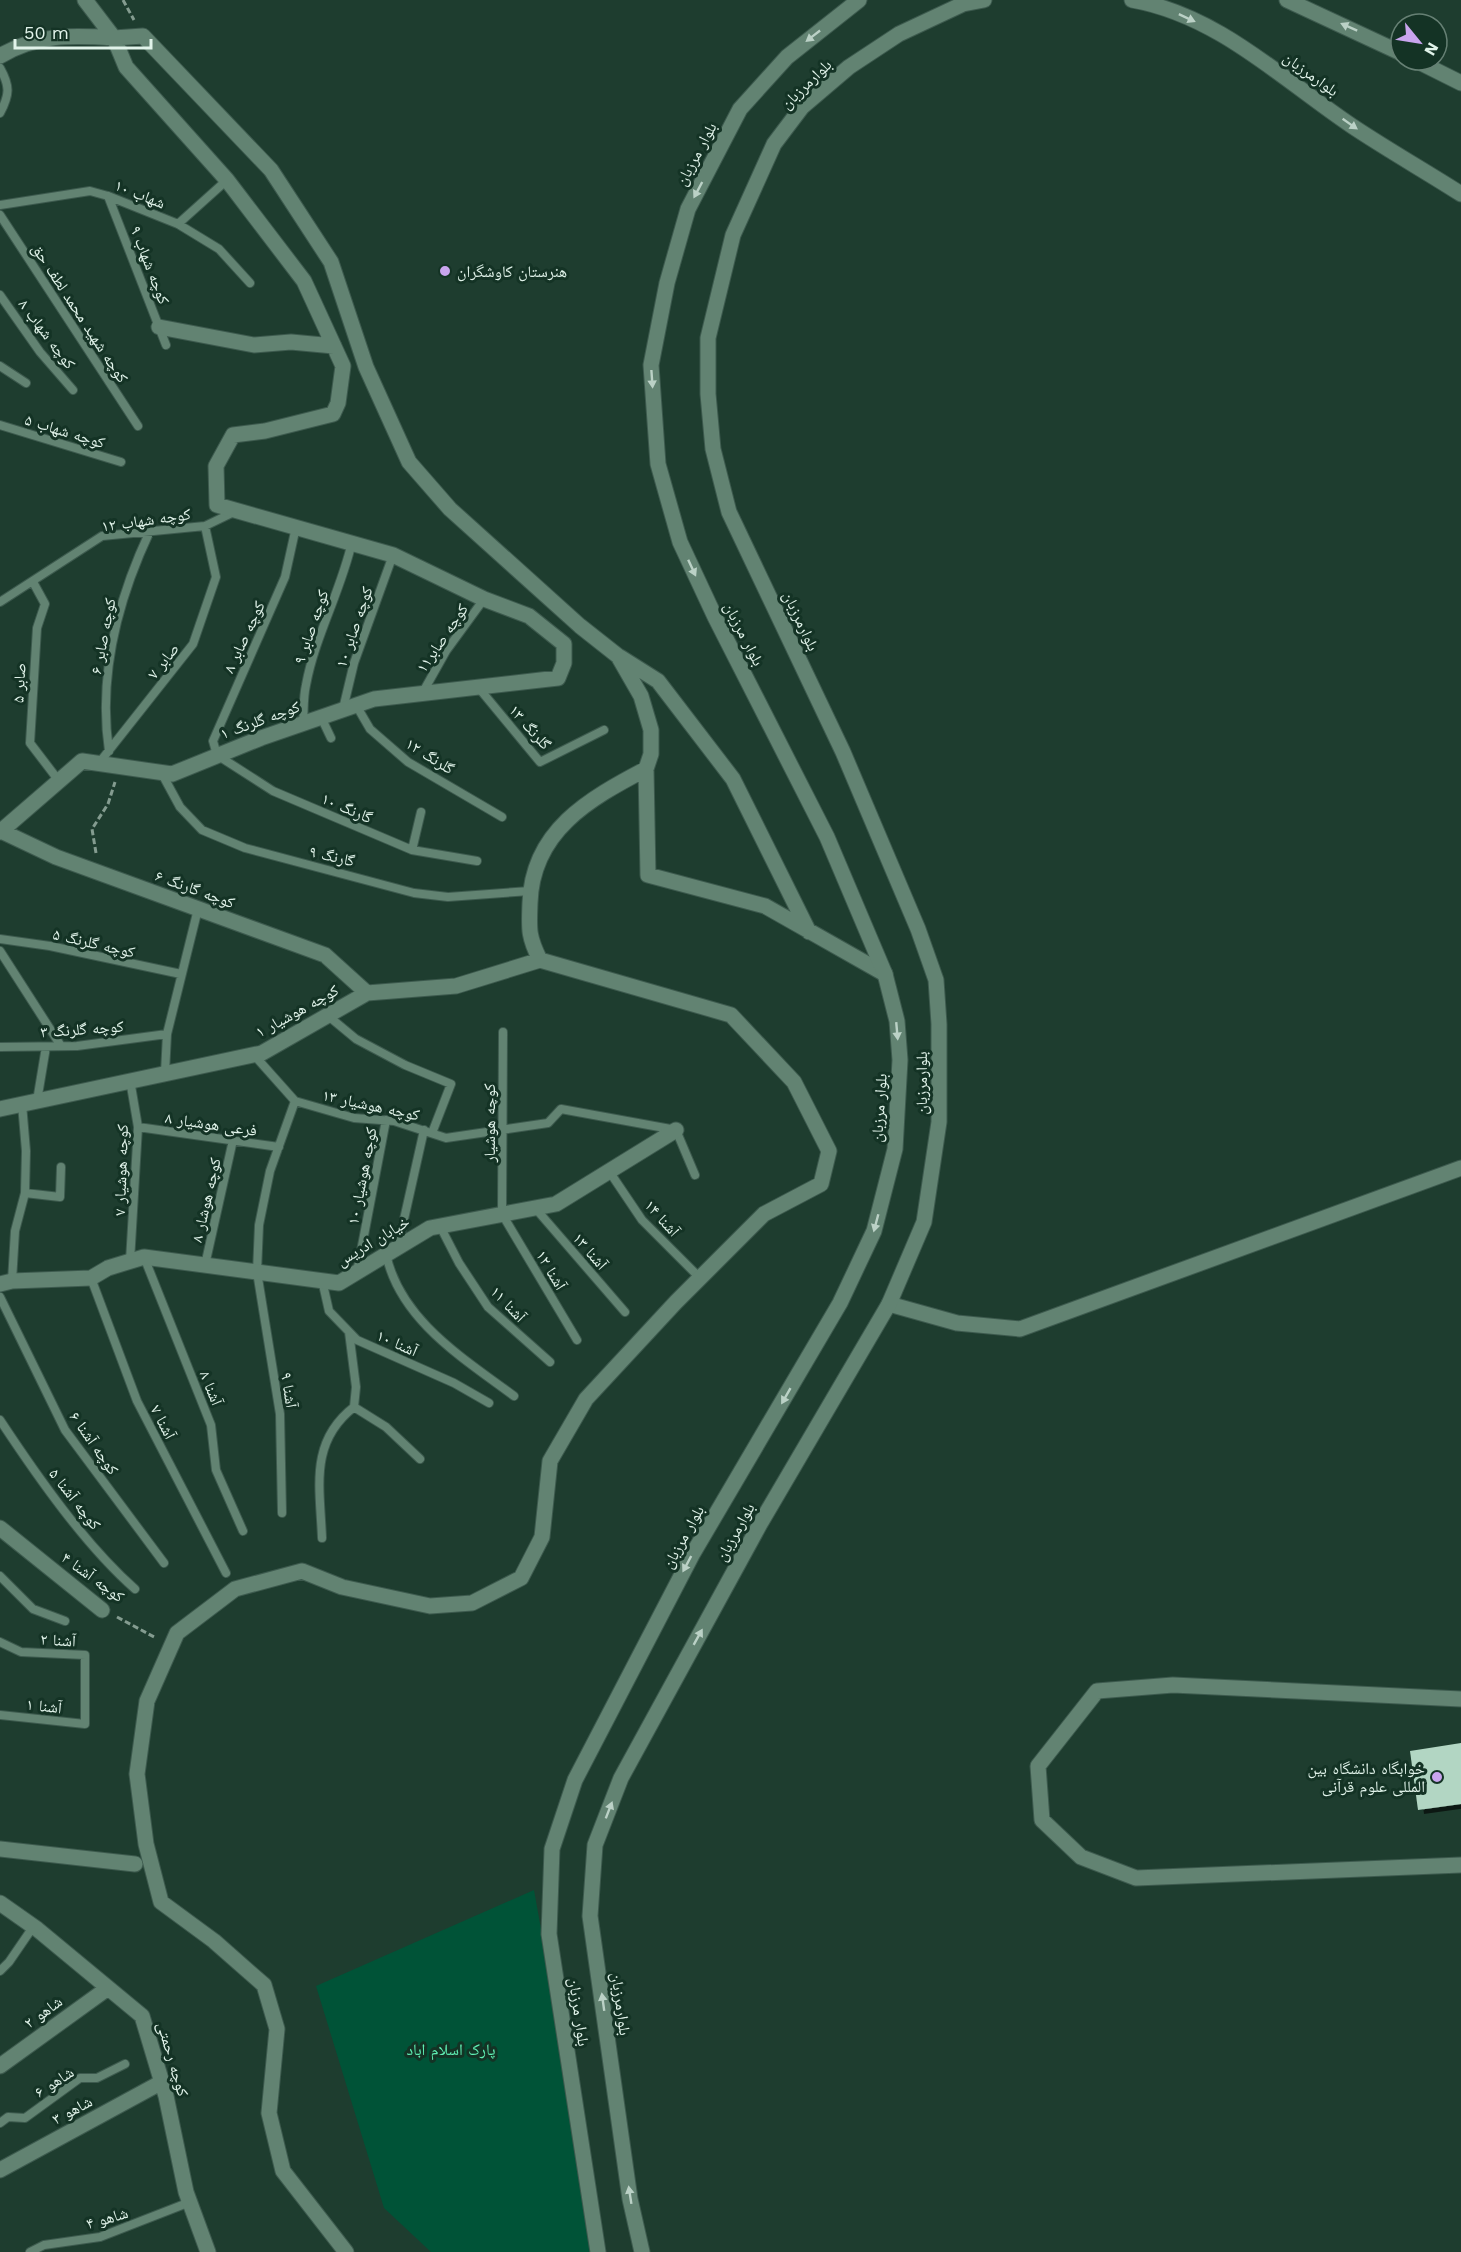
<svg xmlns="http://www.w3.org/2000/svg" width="1461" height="2252" viewBox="0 0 1461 2252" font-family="'Work Sans','Noto Naskh Arabic',sans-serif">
	<defs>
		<filter id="shadow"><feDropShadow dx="6" dy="4" stdDeviation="0" flood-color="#0009"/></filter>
	</defs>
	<rect width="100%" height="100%" fill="#1e3d2f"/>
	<path fill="#005337" d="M 534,1890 L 599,2252 L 431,2252 L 384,2208 L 316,1986 Z"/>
	<path fill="#b2d6c3" filter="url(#shadow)" d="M 1461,1743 L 1461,1804 L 1418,1810 L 1410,1751 Z"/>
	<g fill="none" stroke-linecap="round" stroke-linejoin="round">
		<g stroke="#3d5a4e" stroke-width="10">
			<path id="lane" d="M 0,68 C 10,86 10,94 0,113
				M 108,196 L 166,345
				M 0,205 L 90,191 L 108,196 L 178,224 L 219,249 L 250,283
				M 0,215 L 138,426
				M 178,224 L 227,180
				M 0,295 L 40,352 L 73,390
				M 0,366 L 26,383
				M 0,425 L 121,462
				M 296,527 L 285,577 L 213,741 L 217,755 L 273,791 L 412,850 L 477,861
				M 33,582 L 45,604 L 37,628 L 30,743 L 59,781
				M 0,602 L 102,536 L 205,526 L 234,512
				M 478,687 L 540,762 L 604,730
				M 423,692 L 446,651 L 484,599
				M 356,705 L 370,729 L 408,762 L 502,817
				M 343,709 L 354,663 L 393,555
				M 321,717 L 331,738
				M 303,723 C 304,711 303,698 306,685 C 315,636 341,591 352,542
				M 109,751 C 98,676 118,599 150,531
				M 99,763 L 193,644 L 216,577 L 205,526
				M 161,772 L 180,807 L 202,830 L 245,848 L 414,893 L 448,897 L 530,891
				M 412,850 L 421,812
				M 0,939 L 50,946 L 181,974
				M 0,951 L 61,1046
				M 327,1015 L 356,1039 L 405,1065 L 451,1084 L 432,1133
				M 503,1032 L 502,1214 L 577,1340
				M 0,1047 L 77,1046 L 167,1034
				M 254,1055 L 295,1101 L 354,1118 L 394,1121 L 446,1138 L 548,1123 L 561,1109 L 676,1130 L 695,1175
				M 165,1073 L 167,1034 L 198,909
				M 130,1080 L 138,1127 L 130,1261
				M 37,1101 L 46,1047
				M 138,1127 L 279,1147
				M 609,1171 L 642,1220 L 700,1278
				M 25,1193 L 60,1197 L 61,1167
				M 536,1209 L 625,1312
				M 440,1226 L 459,1263 L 488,1307 L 550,1362
				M 398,1246 L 424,1130
				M 386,1254 C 400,1320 463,1358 514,1396
				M 144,1257 L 211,1425 L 216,1470 L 243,1531
				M 205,1265 L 233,1140
				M 357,1272 L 386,1120
				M 91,1278 L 137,1401 L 226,1573
				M 322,1280 L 329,1311 L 357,1340 L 454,1383 L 489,1403
				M 12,1281 L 15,1231 L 25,1193 L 26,1151 L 22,1104
				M 0,1297 L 65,1430 L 164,1563
				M 349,1332 L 356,1387 L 354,1407 L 386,1427 L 420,1459
				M 0,1420 C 37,1476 85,1545 135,1589
				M 282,1513 L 280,1414 L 257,1272 L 259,1225 L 270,1171 L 295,1101
				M 322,1538 C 320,1487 309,1442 354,1407
				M 0,1576 L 33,1609 L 65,1621
				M 0,1642 L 21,1652 L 85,1655 L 85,1724 L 0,1715
				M 0,1971 L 9,1962 L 33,1927
				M 0,2123 L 8,2117 L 25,2118 L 80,2078 L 97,2078 L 125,2064
				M 30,2252 L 44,2245 L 100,2237 L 190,2202"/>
		</g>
		<g stroke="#3d5a4e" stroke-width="17">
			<path id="street" d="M 85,0 L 114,38
				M 0,56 C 37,34 72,35 114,38
				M 159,327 L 254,345 L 291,342 L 334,346
				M 620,657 L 658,681 L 733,779 L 809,932
				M 646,769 L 648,875 L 765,906 L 885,974
				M 1,831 L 56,857 L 325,955 L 367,993
				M 0,832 L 82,761 L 172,774 L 261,738 L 374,699 L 558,678 L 564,663 L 564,644 L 529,616 L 484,599 L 393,555 L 217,505 L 216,466 L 233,435 L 265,431 L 333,414 L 338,403 L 343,366 L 304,281 L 227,180 L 126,67 L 114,38 L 143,36 L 271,170 L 331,262 L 366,367 L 409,462 L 450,509 L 580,626 L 618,656 L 641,696 L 651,730 L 651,754 L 646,769 C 589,799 532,831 530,903 C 529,929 528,936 540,960 L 731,1015 L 794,1082 L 829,1151 L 821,1184 L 764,1214 L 676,1302 L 586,1399 L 550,1461 L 542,1537 L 521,1578 L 472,1603 L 430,1606 L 342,1587 L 302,1571 L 235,1589 L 177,1633 L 147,1701 L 137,1774 L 146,1844 L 161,1902 L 214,1941 L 264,1985 L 277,2029 L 269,2113 L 283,2171 L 346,2252
				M 0,1109 L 262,1053 L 367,993 L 456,986 L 540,960
				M 0,1284 L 12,1281 L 91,1278 L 108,1268 L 144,1257 L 339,1283 L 430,1228 L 556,1204 L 676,1130
				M 889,1304 L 957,1323 L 1020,1329 L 1461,1168
				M 0,1528 L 102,1610
				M 1461,1699 L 1173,1685 L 1097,1691 L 1038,1766 L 1042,1820 L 1081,1857 L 1136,1878 L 1461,1865
				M 0,1849 L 135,1864
				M 0,1903 L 37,1929 L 142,2016 L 166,2096 L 186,2192 L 208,2252
				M 0,2066 L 108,1988
				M 0,2170 L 162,2082"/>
		</g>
		<g stroke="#3d5a4e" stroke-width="17">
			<path id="secondary" d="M 1132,0 C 1218,15 1282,79 1352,126 C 1388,150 1425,171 1461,194
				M 1287,0 L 1401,53
				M 1415,60 L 1461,83
				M 598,2252 L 549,1934 L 552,1849 L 575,1780 L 692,1555 L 840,1303 L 874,1231 L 895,1149 L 900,1060 L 897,1021 L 885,974 L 827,837 L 715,617 L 680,542 L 658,464 L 651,365 L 667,283 L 688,209 L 740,109 L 787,57 L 859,0
				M 642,2252 L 630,2199 L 590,1916 L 595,1845 L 621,1778 L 760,1524 L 889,1304 L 924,1222 L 939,1122 L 939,1024 L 936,980 L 918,929 L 843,752 L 729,512 L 713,449 L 708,394 L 708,338 L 733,235 L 774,144 L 802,107 L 849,67 L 899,34 L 963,4 L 984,0"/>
		</g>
		<path stroke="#849c90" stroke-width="3" stroke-dasharray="6 3" stroke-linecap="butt" d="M 123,0 L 134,20
			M 96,853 L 92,829 L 108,804 L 115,782
			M 117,1617 L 156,1638"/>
		<use href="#lane" stroke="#628372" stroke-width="8"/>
		<use href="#street" stroke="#628372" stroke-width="15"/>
		<use href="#secondary" stroke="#628372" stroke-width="15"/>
	</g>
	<defs><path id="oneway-solid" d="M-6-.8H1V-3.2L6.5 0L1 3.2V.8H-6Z" transform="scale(1.5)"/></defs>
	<g fill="#bbd1c6">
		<use href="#oneway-solid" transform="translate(1187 18) rotate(25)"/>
		<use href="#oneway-solid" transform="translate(1349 27) rotate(-156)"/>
		<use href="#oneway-solid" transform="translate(813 36) rotate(142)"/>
		<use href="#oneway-solid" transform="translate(1350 124) rotate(35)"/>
		<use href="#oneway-solid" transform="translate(698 190) rotate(118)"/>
		<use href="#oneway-solid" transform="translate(652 379) rotate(86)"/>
		<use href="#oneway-solid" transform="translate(692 568) rotate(65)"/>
		<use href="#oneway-solid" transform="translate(897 1031) rotate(85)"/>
		<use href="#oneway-solid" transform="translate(876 1223) rotate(105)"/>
		<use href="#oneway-solid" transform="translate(786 1396) rotate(120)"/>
		<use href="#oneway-solid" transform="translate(687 1564) rotate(118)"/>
		<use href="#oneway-solid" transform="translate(698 1637) rotate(-61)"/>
		<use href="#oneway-solid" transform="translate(609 1810) rotate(-69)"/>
		<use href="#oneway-solid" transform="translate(603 2002) rotate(-98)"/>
		<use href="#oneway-solid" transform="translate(630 2195) rotate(-99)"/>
	</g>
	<g fill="#c9a5ee" stroke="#143325" stroke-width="2">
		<circle cx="445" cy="271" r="6"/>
		<circle cx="1437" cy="1777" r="6"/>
	</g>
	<g text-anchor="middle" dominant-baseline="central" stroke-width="6" stroke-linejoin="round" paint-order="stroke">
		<g font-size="16" fill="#e1f3ea" stroke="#143325">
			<text transform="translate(1311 74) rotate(36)">بلوارمرزبان</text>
			<text transform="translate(806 84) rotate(-44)">بلوارمرزبان</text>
			<text transform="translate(696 154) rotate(-62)">بلوار مرزبان</text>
			<text transform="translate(140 194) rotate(22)">شهاب ۱۰</text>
			<text transform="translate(150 265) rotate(69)">کوچه شهاب ۹</text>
			<text transform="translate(80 313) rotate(57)">کوچه شهید محمد لطف حق</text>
			<text transform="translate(47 334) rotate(53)">کوچه شهاب ۸</text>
			<text transform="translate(65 431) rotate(17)">کوچه شهاب ۵</text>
			<text transform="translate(146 520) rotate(-8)">کوچه شهاب ۱۲</text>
			<text transform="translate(801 621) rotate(65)">بلوارمرزبان</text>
			<text transform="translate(311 627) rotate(-71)">کوچه صابر ۹</text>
			<text transform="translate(354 627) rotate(-71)">کوچه صابر ۱۰</text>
			<text transform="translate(744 634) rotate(63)">بلوار مرزبان</text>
			<text transform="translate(103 636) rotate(-79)">کوچه صابر ۶</text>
			<text transform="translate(244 637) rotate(-65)">کوچه صابر ۸</text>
			<text transform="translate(442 638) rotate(-56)">کوچه صابر۱۱</text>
			<text transform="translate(163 661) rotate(-52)">صابر ۷</text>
			<text transform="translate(19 683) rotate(-87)">صابر ۵</text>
			<text transform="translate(260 720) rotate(-20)">کوچه گلرنگ ۱</text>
			<text transform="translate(530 727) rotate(48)">گلرنگ ۱۳</text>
			<text transform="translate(430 756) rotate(32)">گلرنگ ۱۲</text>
			<text transform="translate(347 808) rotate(23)">گارنگ ۱۰</text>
			<text transform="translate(332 856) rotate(13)">گارنگ ۹</text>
			<text transform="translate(195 889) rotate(20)">کوچه گارنگ ۶</text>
			<text transform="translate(94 943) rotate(13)">کوچه گلرنگ ۵</text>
			<text transform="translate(297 1011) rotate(-29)">کوچه هوشیار ۱</text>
			<text transform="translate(82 1029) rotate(-4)">کوچه گلرنگ ۳</text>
			<text transform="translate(921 1083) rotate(-90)">بلوارمرزبان</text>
			<text transform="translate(371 1105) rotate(12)">کوچه هوشیار ۱۳</text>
			<text transform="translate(879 1108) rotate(-86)">بلوار مرزبان</text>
			<text transform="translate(489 1123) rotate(-90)">کوچه هوشیار</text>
			<text transform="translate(211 1124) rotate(8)">فرعی هوشیار ۸</text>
			<text transform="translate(121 1170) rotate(-88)">کوچه هوشیار ۷</text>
			<text transform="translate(362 1176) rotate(-79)">کوچه هوشیار ۱۰</text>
			<text transform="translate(206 1200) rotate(-77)">کوچه هوشار ۸</text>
			<text transform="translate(662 1218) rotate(48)">آشنا ۱۴</text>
			<text transform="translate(373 1241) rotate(-31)">خیابان ادریس</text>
			<text transform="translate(590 1251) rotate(49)">آشنا ۱۳</text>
			<text transform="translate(551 1270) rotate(59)">آشنا ۱۲</text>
			<text transform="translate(508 1304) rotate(46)">آشنا ۱۱</text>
			<text transform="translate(397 1343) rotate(24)">آشنا ۱۰</text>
			<text transform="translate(211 1388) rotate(68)">آشنا ۸</text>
			<text transform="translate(289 1390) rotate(81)">آشنا ۹</text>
			<text transform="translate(163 1422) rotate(63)">آشنا ۷</text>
			<text transform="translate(94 1443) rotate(55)">کوچه آشنا ۶</text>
			<text transform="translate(75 1499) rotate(52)">کوچه آشنا ۵</text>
			<text transform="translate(735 1532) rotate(-61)">بلوارمرزبان</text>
			<text transform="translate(683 1537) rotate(-61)">بلوار مرزبان</text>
			<text transform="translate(93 1577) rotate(36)">کوچه آشنا ۴</text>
			<text transform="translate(58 1640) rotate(3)">آشنا ۲</text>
			<text transform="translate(44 1706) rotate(6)">آشنا ۱</text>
			<text transform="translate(621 2004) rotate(82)">بلوارمرزبان</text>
			<text transform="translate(43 2012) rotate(-36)">شاهو ۲</text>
			<text transform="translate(579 2012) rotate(82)">بلوار مرزبان</text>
			<text transform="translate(173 2059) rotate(74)">کوچه رحمتی</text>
			<text transform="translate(54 2082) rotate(-33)">شاهو ۶</text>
			<text transform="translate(72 2110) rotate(-28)">شاهو ۳</text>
			<text transform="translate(107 2218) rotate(-16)">شاهو ۴</text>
		</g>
		<g font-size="16" fill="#e1f3ea" stroke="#143325" text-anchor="start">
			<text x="457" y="271">هنرستان کاوشگران</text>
			<text x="1425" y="1768" text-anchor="end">خوابگاه دانشگاه بین<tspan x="1425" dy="18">المللی علوم قرآنی</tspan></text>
		</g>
		<g font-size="16" fill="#60f1b5" stroke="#143325">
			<text x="451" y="2049">پارک اسلام اباد</text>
		</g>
	</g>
	<g transform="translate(1419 42) rotate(120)"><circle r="28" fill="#143325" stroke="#668074" stroke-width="1.5"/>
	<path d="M0-4.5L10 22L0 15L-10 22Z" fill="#c9a5ee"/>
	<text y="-9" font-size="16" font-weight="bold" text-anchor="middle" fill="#e1f3ea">N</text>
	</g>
	<path d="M15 39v9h136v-9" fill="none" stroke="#e1f3ea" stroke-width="3"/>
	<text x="24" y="39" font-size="18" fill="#e1f3ea" stroke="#143325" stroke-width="4.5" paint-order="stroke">50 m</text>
</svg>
